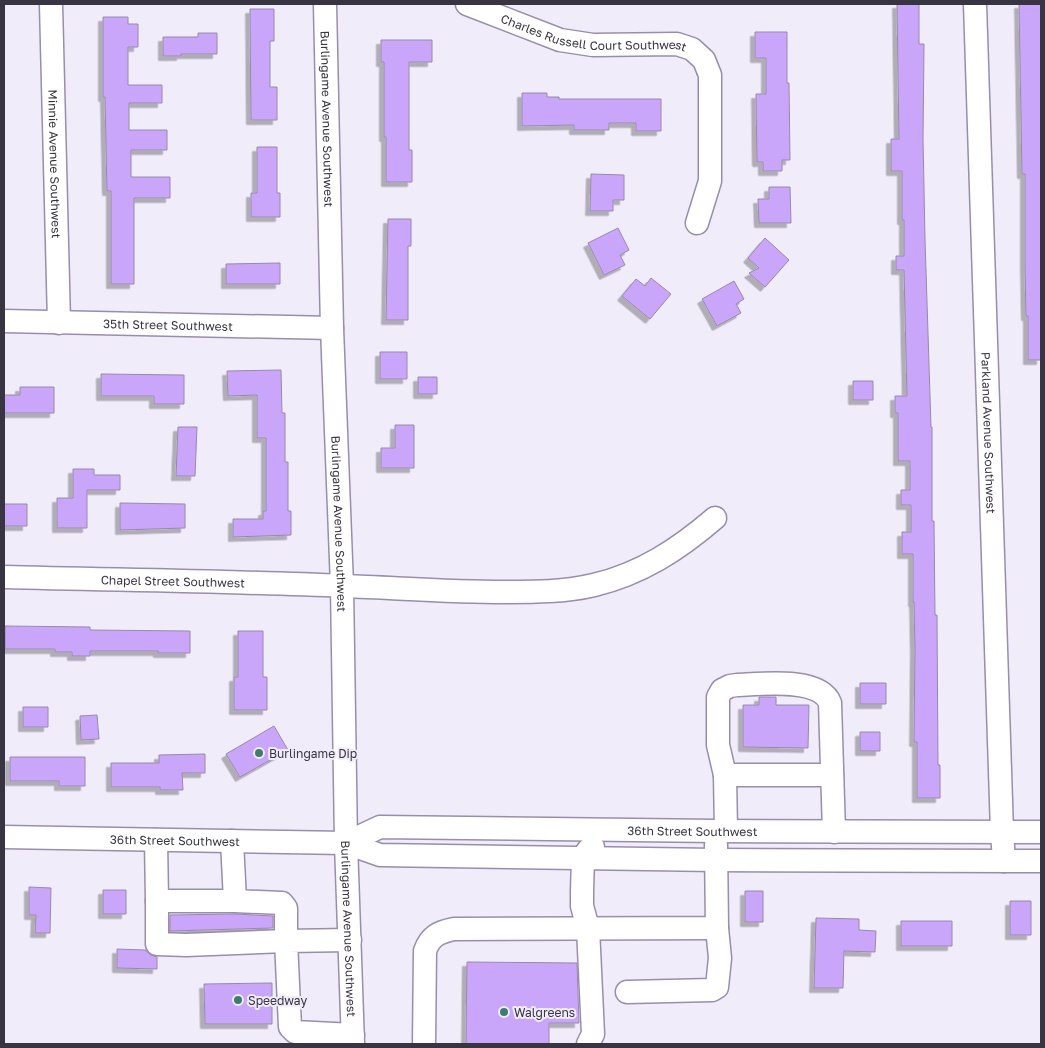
<svg xmlns="http://www.w3.org/2000/svg" width="1045" height="1048" viewBox="0 0 1045 1048" font-family="'Golos Text',sans-serif">
	<defs>
		<filter id="shadow"><feDropShadow dx="-4.5" dy="4.5" stdDeviation="0" flood-color="#0004"/></filter>
	</defs>
	<rect width="100%" height="100%" fill="#f1ecfa"/>
	<path fill="#c9a6f9" stroke="#968aaa" filter="url(#shadow)" d="M 897,4 L 919,4 L 919,44 L 924,44 L 923,139 L 925,239 L 931,427 L 932,427 L 932,521 L 934,521 L 935,615 L 937,615 L 938,765 L 940,765 L 940,798 L 917,798 L 917,742 L 914,742 L 915,648 L 914,602 L 913,602 L 913,554 L 902,554 L 902,532 L 911,532 L 911,505 L 901,505 L 901,490 L 910,490 L 910,461 L 898,461 L 898,413 L 895,413 L 895,396 L 907,396 L 904,270 L 896,270 L 896,256 L 904,256 L 904,220 L 902,220 L 902,171 L 891,171 L 891,139 L 899,139 Z
		M 1019,4 L 1041,4 L 1041,360 L 1028,360 L 1028,316 L 1026,316 L 1025,268 L 1025,174 L 1022,174 Z
		M 250,9 L 274,9 L 274,41 L 270,41 L 270,87 L 277,87 L 277,120 L 251,120 Z
		M 103,17 L 128,17 L 128,24 L 138,24 L 138,47 L 128,47 L 128,85 L 162,85 L 162,103 L 129,103 L 129,130 L 167,130 L 167,150 L 131,150 L 131,177 L 170,177 L 170,198 L 134,198 L 134,284 L 111,284 L 111,191 L 107,191 L 105,97 L 103,97 Z
		M 755,32 L 787,32 L 787,83 L 789,83 L 790,160 L 782,160 L 782,171 L 763,171 L 763,162 L 757,162 L 756,94 L 766,94 L 766,58 L 755,58 Z
		M 198,33 L 217,33 L 217,54 L 181,54 L 181,56 L 163,56 L 163,37 L 198,37 Z
		M 381,40 L 432,40 L 432,62 L 409,62 L 409,150 L 412,150 L 412,182 L 386,182 L 386,137 L 384,137 L 384,62 L 381,62 Z
		M 522,93 L 547,93 L 547,97 L 559,97 L 559,99 L 661,99 L 661,131 L 636,131 L 636,123 L 609,123 L 609,130 L 574,130 L 574,125 L 522,126 Z
		M 257,147 L 277,147 L 277,193 L 280,193 L 280,217 L 251,217 L 251,193 L 257,193 Z
		M 591,174 L 624,175 L 624,200 L 613,200 L 613,211 L 590,211 Z
		M 769,187 L 790,187 L 791,223 L 759,223 L 758,199 L 769,199 Z
		M 388,219 L 411,219 L 411,246 L 408,246 L 408,320 L 386,320 Z
		M 618,228 L 629,250 L 620,255 L 625,265 L 604,275 L 588,243 Z
		M 765,238 L 789,260 L 765,287 L 749,273 L 759,268 L 748,258 Z
		M 280,263 L 280,284 L 226,284 L 226,264 Z
		M 651,278 L 671,294 L 650,319 L 622,296 L 636,279 L 645,286 Z
		M 734,281 L 744,299 L 736,304 L 741,313 L 717,326 L 702,299 Z
		M 380,352 L 407,352 L 407,379 L 380,379 Z
		M 281,370 L 282,413 L 285,413 L 285,462 L 288,462 L 288,511 L 291,511 L 291,535 L 233,537 L 233,519 L 263,519 L 263,511 L 266,511 L 266,438 L 257,438 L 257,395 L 228,396 L 227,371 Z
		M 101,374 L 184,375 L 184,404 L 154,404 L 154,396 L 101,396 Z
		M 418,377 L 437,377 L 437,394 L 418,394 Z
		M 853,381 L 873,381 L 873,400 L 853,400 Z
		M 20,387 L 54,387 L 54,413 L 4,413 L 4,395 L 20,395 Z
		M 395,425 L 414,425 L 414,468 L 381,468 L 381,448 L 395,448 Z
		M 178,427 L 197,427 L 195,476 L 176,476 Z
		M 73,469 L 94,469 L 94,475 L 120,475 L 120,490 L 87,490 L 87,528 L 57,528 L 57,498 L 73,498 Z
		M 120,503 L 185,504 L 185,528 L 120,530 Z
		M 4,504 L 27,504 L 27,526 L 4,526 Z
		M 5,626 L 90,627 L 90,630 L 190,631 L 190,653 L 158,653 L 158,651 L 90,651 L 90,656 L 72,656 L 72,652 L 55,652 L 55,649 L 5,649 Z
		M 238,631 L 263,631 L 263,677 L 267,677 L 267,710 L 234,710 L 234,677 L 238,677 Z
		M 860,683 L 886,683 L 886,704 L 860,704 Z
		M 759,697 L 776,697 L 776,705 L 809,705 L 808,748 L 743,747 L 743,705 L 759,705 Z
		M 23,707 L 48,707 L 48,727 L 23,727 Z
		M 97,715 L 99,739 L 81,740 L 80,716 Z
		M 274,726 L 288,750 L 240,777 L 226,754 Z
		M 860,732 L 880,732 L 880,751 L 860,751 Z
		M 205,754 L 205,773 L 182,773 L 183,790 L 160,790 L 160,787 L 111,787 L 111,763 L 159,763 L 159,755 Z
		M 10,757 L 85,757 L 85,786 L 59,786 L 59,781 L 10,781 Z
		M 29,887 L 51,888 L 50,933 L 35,933 L 36,915 L 29,915 Z
		M 103,890 L 126,890 L 126,914 L 103,914 Z
		M 745,891 L 763,891 L 763,922 L 745,922 Z
		M 1010,901 L 1031,901 L 1031,935 L 1010,935 Z
		M 235,914 L 273,916 L 273,928 L 170,931 L 170,915 Z
		M 816,918 L 859,919 L 859,930 L 876,931 L 875,952 L 844,951 L 843,988 L 814,988 Z
		M 901,921 L 952,921 L 952,946 L 901,946 Z
		M 117,949 L 145,950 L 151,955 L 157,957 L 157,969 L 117,968 Z
		M 467,962 L 577,963 L 579,1023 L 549,1023 L 549,1044 L 466,1044 Z
		M 272,983 L 272,1024 L 205,1024 L 204,984 Z"/>
	<g fill="none" stroke-linecap="round" stroke-linejoin="round">
		<g stroke="#998dac" stroke-width="25">
			<g id="minor">
				<path id="s1" d="M 51,4 L 59,323"/>
				<path id="s2" d="M 325,4 L 332,328 L 342,586 L 346,843 L 353,1044"/>
				<path id="s3" d="M 467,4 L 560,40 L 593,45 L 677,44 L 692,49 L 704,60 L 710,75 L 710,181 L 697,223"/>
				<path id="s4" d="M 975,4 L 1002,832 L 1004,861"/>
				<path id="s5" d="M 4,321 L 332,328"/>
				<path id="s6" d="M 4,577 C 117,580 231,581 345,586 C 398,588 451,592 504,592 C 534,592 565,592 594,585 C 641,574 679,549 715,518"/>
				<path d="M 725,775 L 832,775"/>
				<path d="M 726,831 L 725,775 L 718,745 L 718,697 L 722,690 L 730,686 L 737,685 C 761,684 820,677 830,703 L 834,832"/>
				<path id="s7" d="M 4,837 L 346,843 L 380,855 L 716,860 L 1041,861"/>
				<path d="M 156,840 L 157,901 L 235,901"/>
				<path id="s8" d="M 346,843 L 380,827 L 716,831 L 1041,832"/>
				<path d="M 157,901 L 157,944 L 186,945 L 286,941 L 286,908 L 282,903 L 235,901 L 232,841"/>
				<path d="M 350,940 L 286,941 L 290,1027 L 295,1032 L 353,1035"/>
				<path d="M 627,992 L 712,990 L 717,987 L 720,958 L 717,928"/>
				<path d="M 424,1044 L 425,951 C 430,936 439,932 454,929 L 717,928 L 716,845"/>
				<path d="M 588,1044 L 593,1034 L 588,928 L 582,906 L 582,891 L 583,857 L 589,849 L 593,847"/>
			</g>
		</g>
		<use href="#minor" stroke="#fff" stroke-width="22"/>
	</g>
	<g fill="#3f7d6b" stroke="#f1ecfa" stroke-width="2">
		<circle cx="259" cy="753" r="5"/>
		<circle cx="238" cy="1000" r="5"/>
		<circle cx="504" cy="1012" r="5"/>
	</g>
	<g text-anchor="middle" dominant-baseline="central" stroke-width="4" stroke-linejoin="round" paint-order="stroke">
		<g font-size="12" fill="#393441" stroke="#f1ecfa">
			<text stroke="none"><textPath href="#s3" startOffset="132">Charles Russell Court Southwest</textPath></text>
			<text stroke="none"><textPath href="#s2" startOffset="115">Burlingame Avenue Southwest</textPath></text>
			<text stroke="none"><textPath href="#s1" startOffset="160">Minnie Avenue Southwest</textPath></text>
			<text stroke="none"><textPath href="#s5" startOffset="164">35th Street Southwest</textPath></text>
			<text stroke="none"><textPath href="#s4" startOffset="429">Parkland Avenue Southwest</textPath></text>
			<text stroke="none"><textPath href="#s2" startOffset="520">Burlingame Avenue Southwest</textPath></text>
			<text stroke="none"><textPath href="#s6" startOffset="169">Chapel Street Southwest</textPath></text>
			<text stroke="none"><textPath href="#s8" startOffset="350">36th Street Southwest</textPath></text>
			<text stroke="none"><textPath href="#s7" startOffset="171">36th Street Southwest</textPath></text>
			<text stroke="none"><textPath href="#s2" startOffset="925">Burlingame Avenue Southwest</textPath></text>
		</g>
		<g font-size="12" fill="#393441" stroke="#f1ecfa" text-anchor="start">
			<text x="269" y="753">Burlingame Dip</text>
			<text x="248" y="1000">Speedway</text>
			<text x="514" y="1012">Walgreens</text>
		</g>
	</g>
	<rect width="1045" height="1048" fill="none" stroke="#393441" stroke-width="10"/>
</svg>
